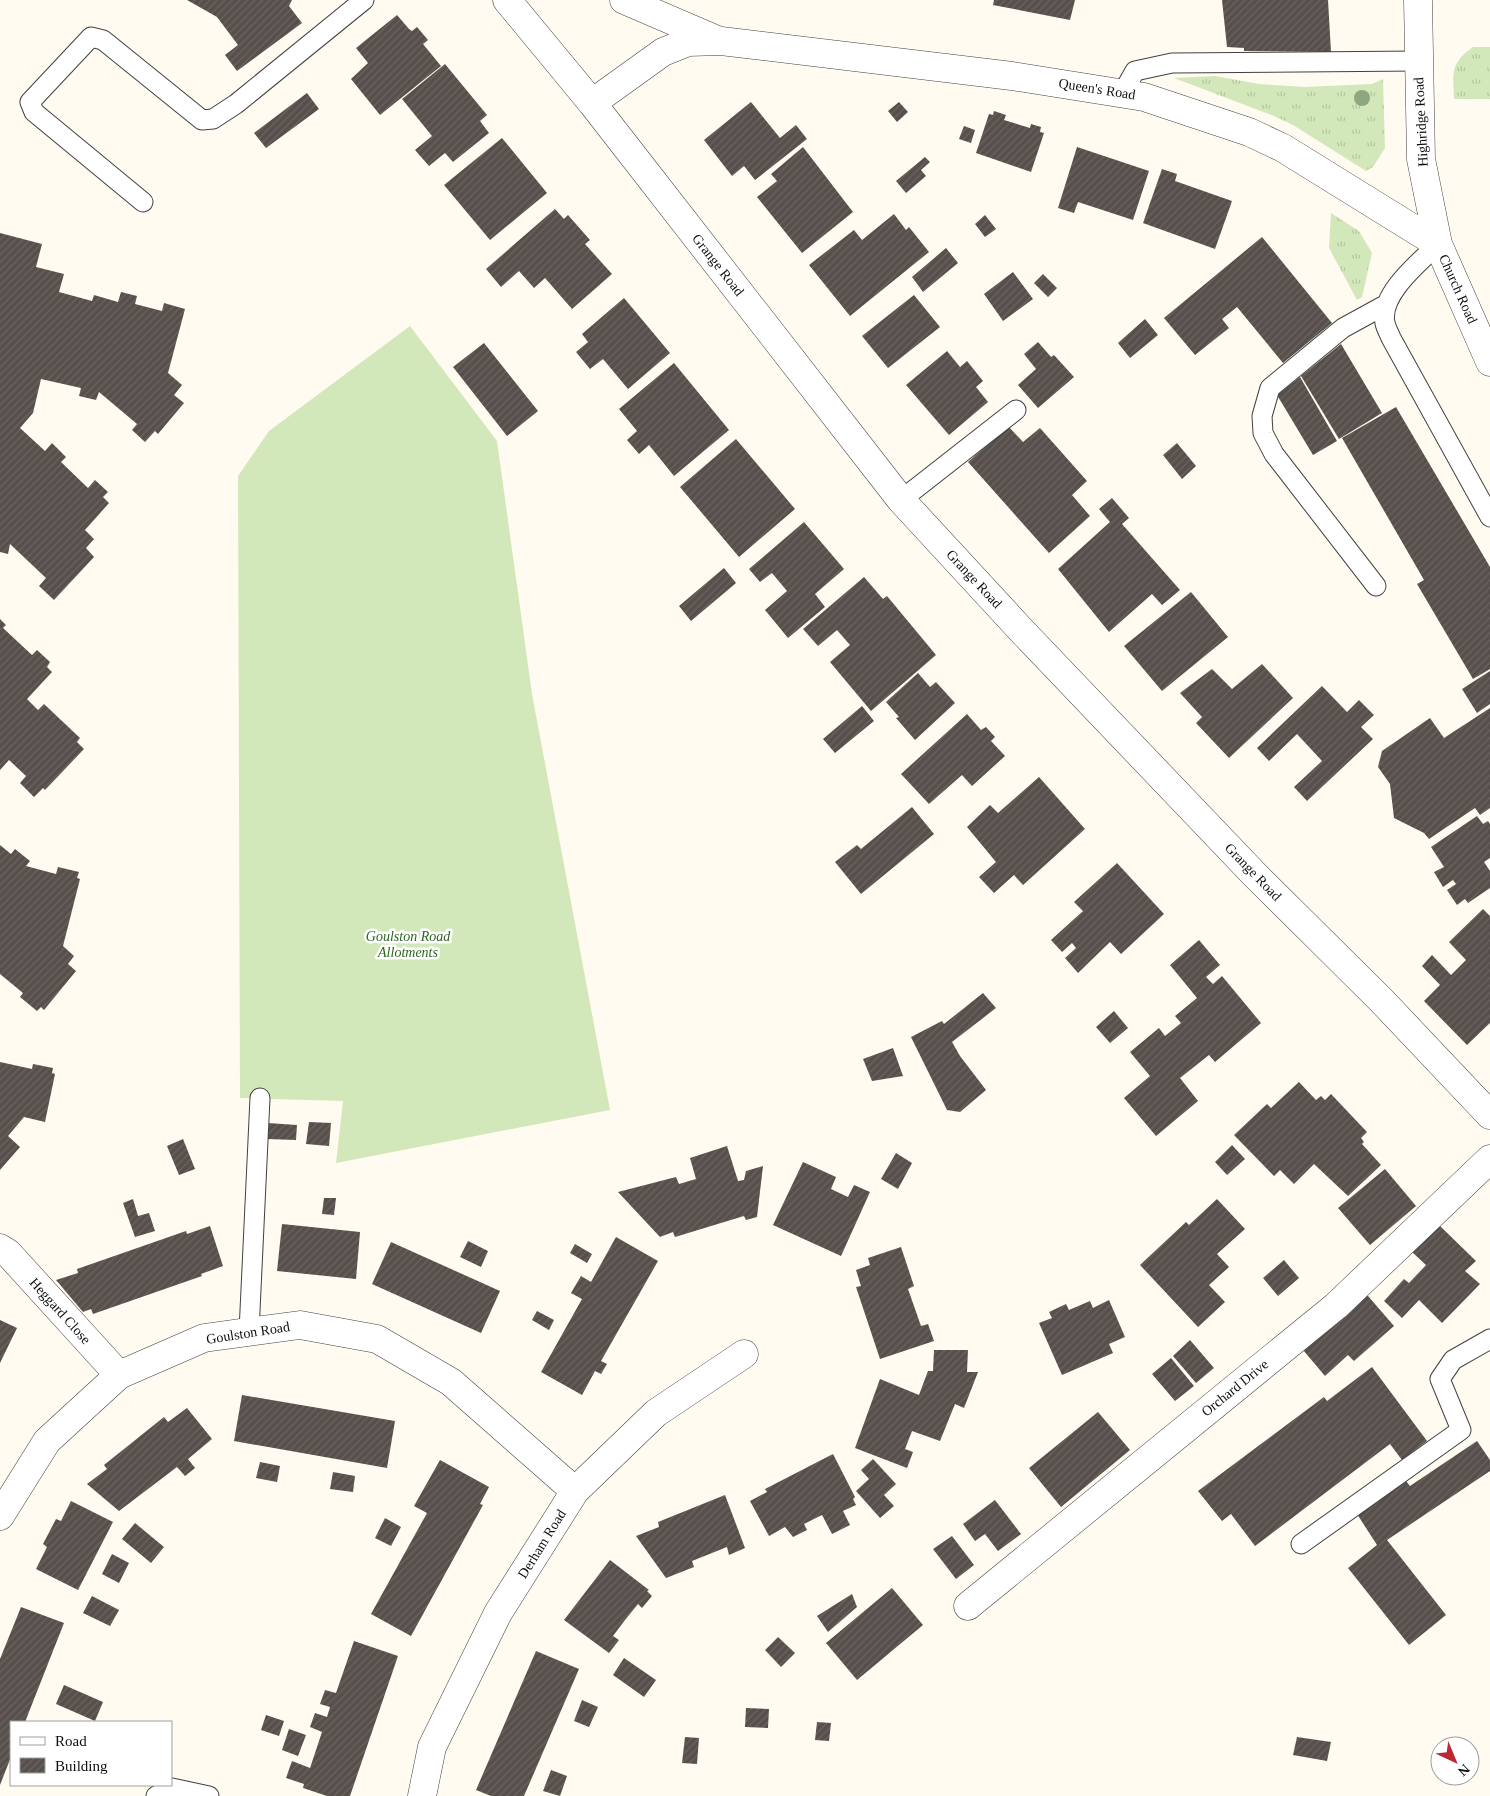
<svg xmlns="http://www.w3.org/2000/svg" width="1490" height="1796" viewBox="0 0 1490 1796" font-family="'Times New Roman',serif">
	<defs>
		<pattern id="grass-tufts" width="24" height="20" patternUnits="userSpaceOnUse" patternTransform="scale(1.25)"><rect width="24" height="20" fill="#d3e8ba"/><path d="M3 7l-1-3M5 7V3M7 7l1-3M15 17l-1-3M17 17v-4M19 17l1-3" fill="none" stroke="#b4c69f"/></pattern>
		<pattern id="building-hatch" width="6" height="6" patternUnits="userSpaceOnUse" patternTransform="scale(1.25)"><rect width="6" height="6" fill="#574f4b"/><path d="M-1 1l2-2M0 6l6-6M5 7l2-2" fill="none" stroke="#6a6461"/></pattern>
	</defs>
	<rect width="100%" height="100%" fill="#fffbf0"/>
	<path fill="url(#grass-tufts)" d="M 1473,47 L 1490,47 L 1490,99 L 1454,99 C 1453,73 1450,63 1473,47 Z
		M 1215,76 L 1259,84 L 1305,87 L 1372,84 L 1383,79 L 1385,148 L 1373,167 L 1366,171 L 1293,125 L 1274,116 L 1174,78 Z
		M 1331,213 L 1359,231 L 1372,253 L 1362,297 L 1357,300 L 1329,248 Z"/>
	<path fill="#d3e8ba" d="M 410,326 L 497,441 L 532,694 L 610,1110 L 336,1163 L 343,1101 L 240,1098 L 238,476 L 269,431 Z"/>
	<path fill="url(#building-hatch)" d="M 187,0 L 292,0 L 289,6 L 302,23 L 237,71 L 225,55 L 238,45 L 217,17 Z
		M 994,0 L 1075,0 L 1070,20 L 993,5 Z
		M 1222,0 L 1328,0 L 1331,52 L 1244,51 L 1244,48 L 1227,47 Z
		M 397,15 L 409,29 L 412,31 L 417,27 L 428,40 L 423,44 L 441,66 L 380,115 L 351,79 L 368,63 L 356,48 Z
		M 445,64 L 487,115 L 480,121 L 489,133 L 453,162 L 445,153 L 429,166 L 415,150 L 432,136 L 402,99 Z
		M 307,93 L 319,109 L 266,148 L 254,133 Z
		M 751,102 L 780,138 L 796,125 L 807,139 L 755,180 L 744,166 L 732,176 L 704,140 Z
		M 899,102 L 908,112 L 897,122 L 888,111 Z
		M 994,111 L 1006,115 L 1004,120 L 1030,128 L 1031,124 L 1041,127 L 1040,132 L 1044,133 L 1031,172 L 976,153 L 989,114 L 993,115 Z
		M 964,126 L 975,130 L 971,143 L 959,139 Z
		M 502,138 L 547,193 L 490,240 L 444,185 Z
		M 803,147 L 853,212 L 802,253 L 757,197 L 777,181 L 771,174 Z
		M 1077,147 L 1149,171 L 1133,220 L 1078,202 L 1074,213 L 1058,208 Z
		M 925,157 L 930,162 L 921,170 L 926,176 L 906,193 L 896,181 Z
		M 1162,169 L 1177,174 L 1175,181 L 1232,201 L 1215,249 L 1143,223 Z
		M 555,209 L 564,219 L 568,215 L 590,240 L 585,244 L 612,274 L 572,309 L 545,278 L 534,288 L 519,271 L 501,287 L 486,269 Z
		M 894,214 L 906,230 L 909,227 L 929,252 L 850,316 L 809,265 L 854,230 L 862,240 Z
		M 985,215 L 996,229 L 985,237 L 975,224 Z
		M 0,233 L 42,244 L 36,267 L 64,274 L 59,292 L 92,301 L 94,295 L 118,302 L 121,292 L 137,296 L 135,304 L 162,311 L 164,303 L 185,309 L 168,373 L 182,385 L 174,395 L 184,403 L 158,434 L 155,431 L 145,442 L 132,430 L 137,424 L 99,392 L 96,400 L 79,396 L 81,388 L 41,379 L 33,413 L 20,428 L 45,451 L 52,443 L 66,457 L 61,462 L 88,488 L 95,480 L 108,492 L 103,497 L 109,503 L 85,530 L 94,539 L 86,548 L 94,557 L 54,600 L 39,586 L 46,578 L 10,544 L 8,554 L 0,552 Z
		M 1262,237 L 1332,323 L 1283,363 L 1237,307 L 1222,319 L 1229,328 L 1195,355 L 1164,318 Z
		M 946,248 L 958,263 L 923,292 L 912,277 Z
		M 1013,272 L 1033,299 L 1003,321 L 984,294 Z
		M 1043,274 L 1057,288 L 1048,297 L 1034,283 Z
		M 914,295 L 940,327 L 888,368 L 862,336 Z
		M 624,298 L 670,353 L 628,389 L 603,359 L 590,369 L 576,352 L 588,342 L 582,334 Z
		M 1145,319 L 1158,335 L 1130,358 L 1118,343 Z
		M 1038,342 L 1051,357 L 1054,355 L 1074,377 L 1038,408 L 1018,385 L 1036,369 L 1024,354 Z
		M 484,343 L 538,411 L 507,436 L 453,367 Z
		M 1341,344 L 1382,413 L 1339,439 L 1301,376 Z
		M 947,351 L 960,367 L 967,361 L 983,381 L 976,387 L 988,402 L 949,435 L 906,385 Z
		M 674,363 L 729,430 L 674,476 L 649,445 L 639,454 L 627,440 L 637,431 L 619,409 Z
		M 1300,377 L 1337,441 L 1313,455 L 1277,395 Z
		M 1396,407 L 1490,567 L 1490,669 L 1473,679 L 1417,584 L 1424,580 L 1342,438 Z
		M 1008,426 L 1023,442 L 1040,428 L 1087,481 L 1072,495 L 1090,516 L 1049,553 L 968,462 Z
		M 736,439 L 795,509 L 739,557 L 680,487 Z
		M 1177,443 L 1196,466 L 1182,479 L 1163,455 Z
		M 1112,498 L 1129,518 L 1122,524 L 1180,590 L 1162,605 L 1152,594 L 1109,632 L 1058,569 L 1110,522 L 1099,509 Z
		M 804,522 L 844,569 L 815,594 L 825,607 L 788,638 L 765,610 L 787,591 L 772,573 L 760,582 L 749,569 Z
		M 724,568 L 736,583 L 691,621 L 679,606 Z
		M 864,577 L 883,599 L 887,596 L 936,655 L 871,711 L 830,662 L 850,645 L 837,630 L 818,646 L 803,629 Z
		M 1191,592 L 1228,637 L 1162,691 L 1124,646 Z
		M 0,619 L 6,625 L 3,628 L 32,655 L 37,650 L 50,662 L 47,667 L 52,672 L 27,699 L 38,710 L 44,704 L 80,738 L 77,742 L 84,749 L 45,790 L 43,788 L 34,797 L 20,783 L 26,776 L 9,760 L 0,770 Z
		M 1262,664 L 1293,698 L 1229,758 L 1196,723 L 1202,717 L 1180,693 L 1212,669 L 1232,689 Z
		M 1490,671 L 1490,704 L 1477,713 L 1462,689 Z
		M 918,673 L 930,687 L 936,682 L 955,703 L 915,740 L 896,718 L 899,717 L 886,702 Z
		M 1322,686 L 1347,712 L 1359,700 L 1374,715 L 1361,727 L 1373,739 L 1307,801 L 1294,787 L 1322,761 L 1297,734 L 1269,761 L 1257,748 Z
		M 862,706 L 874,721 L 835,753 L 823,739 Z
		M 1490,708 L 1490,808 L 1480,815 L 1475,808 L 1429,839 L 1424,833 L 1394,818 L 1390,784 L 1378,767 L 1382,751 L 1430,718 L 1444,738 Z
		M 967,714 L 981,730 L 986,727 L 995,737 L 991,741 L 1005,756 L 972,786 L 962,775 L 929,804 L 901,774 Z
		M 1039,777 L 1085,829 L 1023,885 L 1014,875 L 994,893 L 979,877 L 996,862 L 967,827 L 990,805 L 998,813 Z
		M 912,807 L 934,834 L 861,894 L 835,862 L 857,845 L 861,849 Z
		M 1477,816 L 1483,824 L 1488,821 L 1490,824 L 1490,858 L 1484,862 L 1490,871 L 1490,888 L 1468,903 L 1465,899 L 1457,905 L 1447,890 L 1456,884 L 1453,880 L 1443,887 L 1434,872 L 1444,867 L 1431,847 Z
		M 0,845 L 11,854 L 15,849 L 30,861 L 26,866 L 56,874 L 58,867 L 79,872 L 77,878 L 80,879 L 63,946 L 74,956 L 68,964 L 76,971 L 44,1010 L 41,1007 L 37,1011 L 20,997 L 23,993 L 0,974 Z
		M 1117,863 L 1164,914 L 1121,954 L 1110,942 L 1078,973 L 1065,958 L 1076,948 L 1072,943 L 1062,952 L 1051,940 L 1083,911 L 1074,902 Z
		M 1483,909 L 1490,916 L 1490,1023 L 1467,1045 L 1424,1001 L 1440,985 L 1422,966 L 1432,955 L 1451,975 L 1466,960 L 1449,942 Z
		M 1199,940 L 1220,965 L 1206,977 L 1213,984 L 1222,976 L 1261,1023 L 1215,1062 L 1209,1055 L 1180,1078 L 1198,1101 L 1156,1136 L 1124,1098 L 1150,1076 L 1130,1052 L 1159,1028 L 1165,1036 L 1181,1023 L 1175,1016 L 1197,998 L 1170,965 Z
		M 983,993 L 996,1008 L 952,1042 L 960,1056 L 986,1090 L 960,1112 L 947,1110 L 911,1037 L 942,1021 L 944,1024 Z
		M 1114,1011 L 1128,1028 L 1110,1043 L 1096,1027 Z
		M 893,1048 L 903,1076 L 872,1081 L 863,1059 Z
		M 0,1062 L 32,1069 L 33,1064 L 53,1068 L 52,1073 L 55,1074 L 45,1122 L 24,1117 L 8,1136 L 20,1147 L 0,1170 Z
		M 1299,1082 L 1316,1100 L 1321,1096 L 1325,1100 L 1331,1094 L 1367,1132 L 1361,1138 L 1364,1142 L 1362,1144 L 1381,1165 L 1348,1196 L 1314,1164 L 1294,1184 L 1280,1170 L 1274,1176 L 1234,1135 L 1267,1104 L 1271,1108 Z
		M 309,1122 L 331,1123 L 329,1146 L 306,1144 Z
		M 268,1123 L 297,1125 L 296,1140 L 267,1139 Z
		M 183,1139 L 195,1169 L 179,1175 L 167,1146 Z
		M 1232,1145 L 1245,1159 L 1227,1175 L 1215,1162 Z
		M 727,1146 L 738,1181 L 744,1180 L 746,1171 L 763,1166 L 757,1217 L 746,1220 L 744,1216 L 675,1237 L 673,1232 L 660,1237 L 618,1192 L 676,1177 L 679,1184 L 696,1179 L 690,1158 Z
		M 896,1153 L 912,1163 L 898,1189 L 881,1179 Z
		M 803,1162 L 836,1177 L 831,1189 L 848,1197 L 854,1185 L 870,1192 L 841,1256 L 773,1225 Z
		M 1385,1169 L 1416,1206 L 1370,1245 L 1338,1208 Z
		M 324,1198 L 336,1198 L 334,1215 L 322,1214 Z
		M 133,1199 L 138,1216 L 149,1213 L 155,1231 L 135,1237 L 123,1203 Z
		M 1217,1199 L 1245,1229 L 1217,1254 L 1229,1267 L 1209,1285 L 1225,1302 L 1198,1327 L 1140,1265 L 1186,1222 L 1189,1225 Z
		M 282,1224 L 360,1232 L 356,1279 L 277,1271 Z
		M 1439,1225 L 1476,1261 L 1465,1271 L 1480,1284 L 1442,1323 L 1419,1300 L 1402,1318 L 1384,1301 L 1404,1279 L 1409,1283 L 1426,1265 L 1412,1252 Z
		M 210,1226 L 223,1266 L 201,1274 L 202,1276 L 93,1314 L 91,1309 L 83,1312 L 56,1280 L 78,1273 L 77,1269 L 186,1231 L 187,1234 Z
		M 616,1237 L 658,1261 L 601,1361 L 607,1364 L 601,1374 L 595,1371 L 582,1395 L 541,1372 L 582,1299 L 571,1293 L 581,1276 L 591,1282 Z
		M 468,1241 L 488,1251 L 481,1267 L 460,1257 Z
		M 391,1242 L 500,1291 L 481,1333 L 372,1284 Z
		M 575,1244 L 592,1254 L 587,1263 L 570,1253 Z
		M 901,1247 L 914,1286 L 908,1289 L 921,1326 L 928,1324 L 934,1341 L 880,1359 L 856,1287 L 861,1286 L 856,1270 L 870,1265 L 868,1258 Z
		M 1284,1260 L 1299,1278 L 1278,1296 L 1263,1278 Z
		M 1362,1289 L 1394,1326 L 1354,1361 L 1348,1355 L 1325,1376 L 1298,1344 Z
		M 1109,1300 L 1125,1337 L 1109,1344 L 1113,1353 L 1062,1375 L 1039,1323 L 1052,1318 L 1049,1312 L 1066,1304 L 1069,1310 L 1090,1301 L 1093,1308 Z
		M 537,1311 L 554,1320 L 549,1330 L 532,1320 Z
		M 0,1320 L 17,1328 L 0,1363 Z
		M 1190,1340 L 1214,1368 L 1196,1383 L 1173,1356 Z
		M 934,1350 L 968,1350 L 967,1372 L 978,1372 L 964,1408 L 955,1404 L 940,1441 L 912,1431 L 905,1449 L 913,1452 L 907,1468 L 855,1448 L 880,1379 L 919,1395 L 928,1371 L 933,1371 Z
		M 1171,1358 L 1194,1386 L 1175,1401 L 1152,1374 Z
		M 1372,1367 L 1427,1441 L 1402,1460 L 1390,1444 L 1255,1546 L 1231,1514 L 1222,1521 L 1198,1491 L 1324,1397 L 1327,1401 Z
		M 242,1395 L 395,1421 L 387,1468 L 234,1441 Z
		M 187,1408 L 212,1439 L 188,1459 L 195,1468 L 185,1476 L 177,1467 L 119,1511 L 87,1484 L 107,1469 L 104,1465 L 164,1417 L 168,1422 Z
		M 1098,1412 L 1130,1450 L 1061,1507 L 1029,1468 Z
		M 1477,1441 L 1490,1460 L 1490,1471 L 1387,1540 L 1446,1615 L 1409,1645 L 1348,1568 L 1377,1545 L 1357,1514 L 1406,1481 L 1410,1486 Z
		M 833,1454 L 855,1497 L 853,1499 L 856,1505 L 843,1511 L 850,1525 L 832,1534 L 822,1515 L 804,1524 L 807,1530 L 793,1537 L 785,1527 L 769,1536 L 750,1501 L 767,1492 L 765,1489 Z
		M 873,1459 L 896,1484 L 884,1495 L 894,1506 L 880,1518 L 856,1491 L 869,1479 L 861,1470 Z
		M 440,1460 L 489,1487 L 480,1504 L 483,1505 L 411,1636 L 371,1614 L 427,1513 L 414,1506 Z
		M 260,1462 L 280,1466 L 277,1482 L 256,1478 Z
		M 333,1472 L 355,1476 L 353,1492 L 330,1489 Z
		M 725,1495 L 745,1548 L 729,1555 L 727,1547 L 692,1561 L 694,1567 L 666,1578 L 636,1536 L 659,1527 L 658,1522 Z
		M 995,1500 L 1021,1534 L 998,1551 L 985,1534 L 975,1541 L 963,1524 Z
		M 71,1501 L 113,1522 L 78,1590 L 36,1569 L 47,1547 L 43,1544 L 56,1519 L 61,1521 Z
		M 385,1518 L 401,1527 L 391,1546 L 375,1538 Z
		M 135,1523 L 164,1547 L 151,1563 L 122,1539 Z
		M 952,1536 L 974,1565 L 956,1579 L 933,1549 Z
		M 112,1554 L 129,1563 L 119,1583 L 102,1574 Z
		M 610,1560 L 649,1590 L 647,1591 L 652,1596 L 642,1608 L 638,1604 L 625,1620 L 613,1636 L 619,1640 L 609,1653 L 564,1620 Z
		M 892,1588 L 923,1625 L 857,1680 L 826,1643 Z
		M 852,1594 L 857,1607 L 828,1632 L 817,1616 Z
		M 92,1596 L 119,1610 L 110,1626 L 83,1613 Z
		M 21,1607 L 64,1623 L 25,1722 L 11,1722 L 11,1757 L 0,1785 L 0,1659 Z
		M 778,1637 L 795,1653 L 781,1667 L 765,1650 Z
		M 354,1641 L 398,1656 L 350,1796 L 327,1796 L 303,1788 L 304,1784 L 286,1778 L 292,1761 L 310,1768 L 322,1732 L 310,1727 L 315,1713 L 327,1717 L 330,1707 L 320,1704 L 325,1690 L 336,1693 Z
		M 536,1651 L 579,1669 L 524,1796 L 491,1796 L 476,1790 Z
		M 624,1658 L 656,1680 L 644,1697 L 613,1675 Z
		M 64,1685 L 103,1702 L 95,1721 L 56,1704 Z
		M 582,1700 L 598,1707 L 589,1727 L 574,1721 Z
		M 746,1708 L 769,1709 L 768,1728 L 745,1727 Z
		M 266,1715 L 284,1721 L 279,1736 L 261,1730 Z
		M 817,1722 L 831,1723 L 829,1741 L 815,1740 Z
		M 289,1729 L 306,1735 L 298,1756 L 282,1750 Z
		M 685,1737 L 699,1738 L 697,1764 L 682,1763 Z
		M 1297,1737 L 1331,1742 L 1327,1761 L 1293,1755 Z
		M 551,1770 L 567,1776 L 560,1796 L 543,1791 Z"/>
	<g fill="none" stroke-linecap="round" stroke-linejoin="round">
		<g stroke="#414141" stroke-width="21">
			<path id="lane" d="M 1122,94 L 1135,71 L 1172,63 L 1418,61
				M 143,202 L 34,112 L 30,102 L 91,37 L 103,40 L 202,120 L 213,119 L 236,104 L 364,0
				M 1438,244 C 1420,262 1379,294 1385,323 C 1386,328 1389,333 1391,338 L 1490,517
				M 901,500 L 1016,410
				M 1376,586 L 1274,454 L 1263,433 L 1262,416 L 1270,388 L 1343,328 L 1385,305
				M 249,1332 L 260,1098
				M 1301,1544 L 1461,1430 L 1440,1379 L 1453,1360 L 1490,1339
				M 156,1796 L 172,1788 L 209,1796"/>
		</g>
		<g stroke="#414141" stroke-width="29">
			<path id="street" d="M 507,0 L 592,103 L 901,500 L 1021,630 L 1255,875 L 1382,1001 L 1490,1115
				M 624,0 L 715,39
				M 1418,0 L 1421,159 L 1438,244 L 1490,362
				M 592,103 L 663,52 L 688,42 L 721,41 L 1012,76 L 1144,97 L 1249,132 L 1283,148 L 1438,244
				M 0,1248 L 8,1253 L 119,1375
				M 0,1516 L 47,1441 L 119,1375 L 204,1338 L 300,1325 L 377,1339 L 451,1382 L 575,1491
				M 968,1606 L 1336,1306 L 1490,1159
				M 422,1796 L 432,1747 L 498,1613 L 575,1491 L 656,1413 L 744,1354"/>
		</g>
		<use href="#lane" stroke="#fff" stroke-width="19"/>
		<use href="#street" stroke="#fff" stroke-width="28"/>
	</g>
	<circle fill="#8da87e" cx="1362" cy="98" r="8"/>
	<g text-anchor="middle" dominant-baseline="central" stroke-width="5" stroke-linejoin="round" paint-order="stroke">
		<g font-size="14" fill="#0e0e0e" stroke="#fff">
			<text transform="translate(1097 89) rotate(9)">Queen's Road</text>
			<text transform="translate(1421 122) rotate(-93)">Highridge Road</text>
			<text transform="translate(718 265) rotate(52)">Grange Road</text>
			<text transform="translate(1458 289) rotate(66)">Church Road</text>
			<text transform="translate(974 579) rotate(47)">Grange Road</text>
			<text transform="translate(1253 872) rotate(46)">Grange Road</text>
			<text transform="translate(60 1311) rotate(48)">Heggard Close</text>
			<text transform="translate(248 1333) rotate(-9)">Goulston Road</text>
			<text transform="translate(1235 1388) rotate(-39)">Orchard Drive</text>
			<text transform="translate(542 1544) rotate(-58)">Derham Road</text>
		</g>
		<g font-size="14" font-style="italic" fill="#306520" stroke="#fff">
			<text x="408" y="936">Goulston Road<tspan x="408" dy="16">Allotments</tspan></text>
		</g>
	</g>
	<rect x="10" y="1721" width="162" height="65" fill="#ffffff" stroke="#9f9f9f"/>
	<rect x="20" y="1737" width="25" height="8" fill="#ffffff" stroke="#9f9f9f"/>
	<text x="55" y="1746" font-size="15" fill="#0e0e0e">Road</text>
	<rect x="20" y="1758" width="25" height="15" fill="url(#building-hatch)" stroke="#9f9f9f"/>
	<text x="55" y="1771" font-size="15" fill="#0e0e0e">Building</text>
	<g transform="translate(1455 1761) rotate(136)"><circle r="24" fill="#ffffff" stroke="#9f9f9f"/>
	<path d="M0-4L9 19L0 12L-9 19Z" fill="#bb2a34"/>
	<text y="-8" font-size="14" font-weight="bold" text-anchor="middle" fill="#0e0e0e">N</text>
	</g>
</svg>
